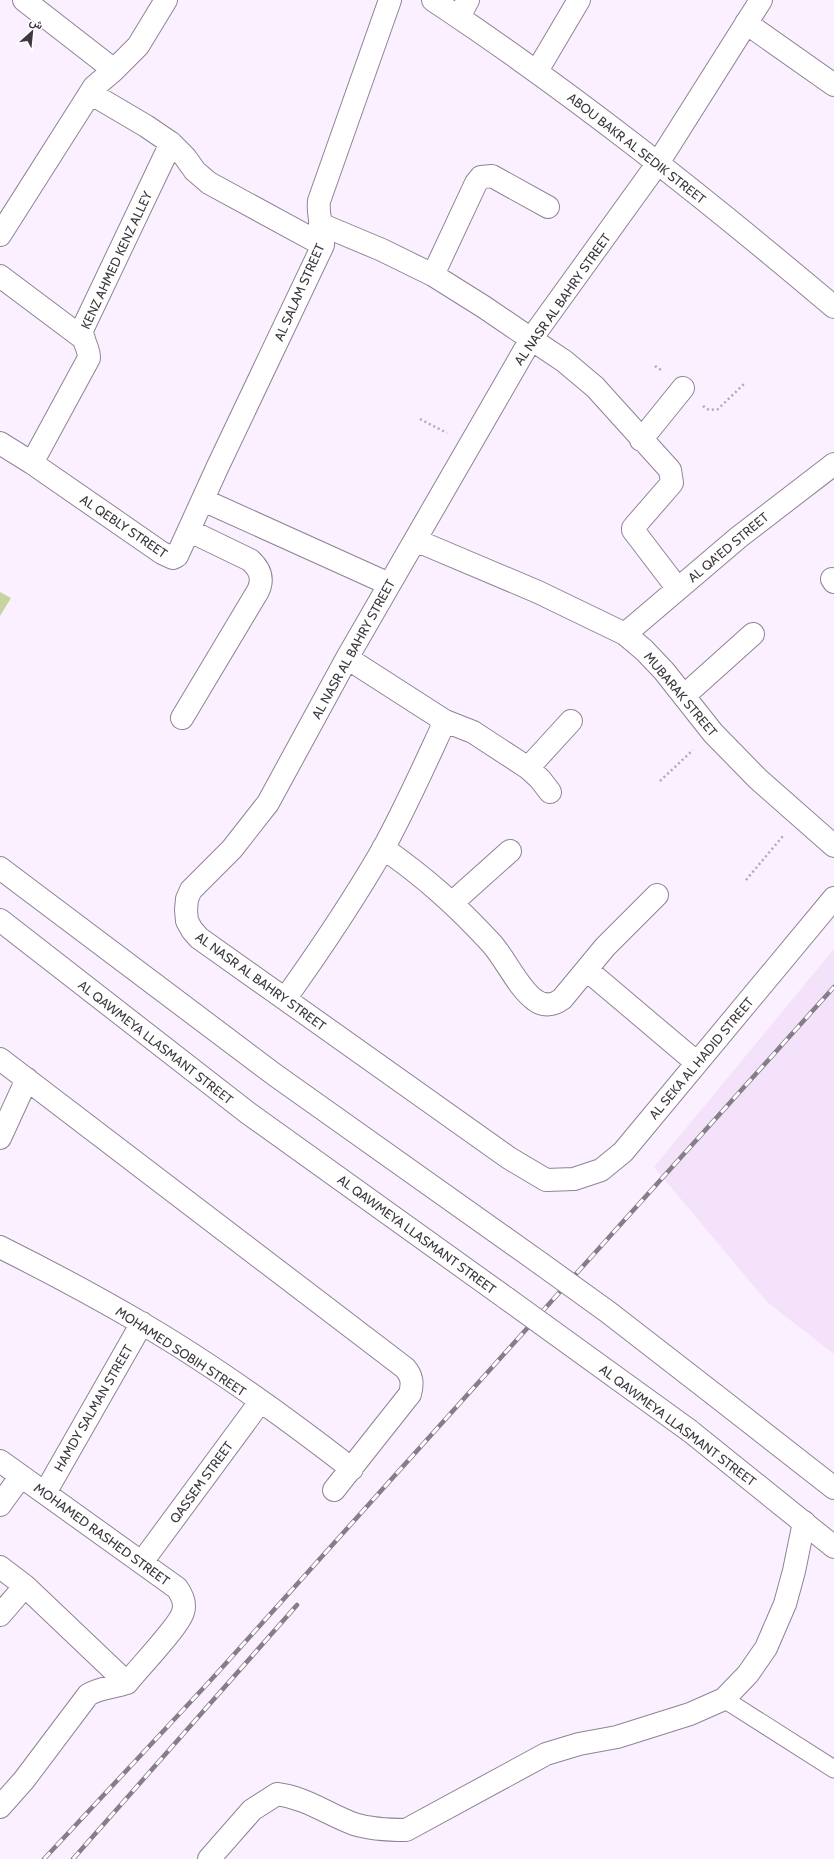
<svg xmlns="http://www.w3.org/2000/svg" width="834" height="1859" viewBox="0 0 834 1859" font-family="Cabin,Vazirmatn,sans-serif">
	<rect width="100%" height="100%" fill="#fbf0ff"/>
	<path fill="#f4e1fa" d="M 834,949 L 834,1354 L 767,1302 L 654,1167 Z"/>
	<path fill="#c6d5a0" d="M 0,592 L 11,598 L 0,616 Z"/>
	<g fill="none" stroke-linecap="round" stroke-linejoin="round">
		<g stroke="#908394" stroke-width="19">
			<path id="service" d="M 724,1699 L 834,1769"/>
		</g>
		<g stroke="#908394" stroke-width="24">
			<path id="minor" d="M 24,0 L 114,70
				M 433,0 C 573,93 705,198 834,307
				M 761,0 L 658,163 L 531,339 L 347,658 L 268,803 L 232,849 L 191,890 L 187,899 L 186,910 L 187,921 L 192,930 L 199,938 L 509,1158 L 546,1180 L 574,1179 L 601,1170 L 623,1152 L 834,898
				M 459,17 L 468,0
				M 746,23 L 834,85
				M 537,71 L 579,0
				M 90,93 L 146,126 L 171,143 L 185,157 L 195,171 L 209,183 L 323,245
				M 320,224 L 382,250 L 433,275 L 484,307 L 531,339 L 564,361 L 595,387 L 670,470 L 672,483 L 633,528 L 633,530 L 678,589
				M 0,235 L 94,87 L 114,70 L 138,46 L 166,0
				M 433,275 L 476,183 L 481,177 L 492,176 L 548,207
				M 0,276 L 84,339
				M 641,440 L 683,388
				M 0,443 L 32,463 L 162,553 L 173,558 L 177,556 L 218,466 L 323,245 C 324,230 317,216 319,201 L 390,0
				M 32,463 L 89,358 C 89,346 80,338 83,328 L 171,143
				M 203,500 L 389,584
				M 415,540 L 538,592 L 625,634 L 644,650 L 664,671 L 713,733 L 758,779 L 834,846
				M 832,579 L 834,582
				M 625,634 L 739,537 L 834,464
				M 347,658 L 445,721 L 473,732 L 528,768 L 540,779 L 550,792
				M 685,695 L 753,634
				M 182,718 L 258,591 C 264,578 260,569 250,560 L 190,531
				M 528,768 L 571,721
				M 383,848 C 426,878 457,906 492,944 C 506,960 519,989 535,1000 C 544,1007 554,1005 562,999 L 605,947 L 657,895
				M 453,902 L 510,851
				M 587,970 L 697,1063
				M 285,999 C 320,950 353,901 383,849 C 406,807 425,764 445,721
				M 0,1059 L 405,1368 C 412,1376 413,1383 410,1394 L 334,1490
				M 0,1138 L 27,1079
				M 0,1247 C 48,1271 95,1296 141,1323 C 215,1366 285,1417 352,1469
				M 0,1461 L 177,1588 C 182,1595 186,1603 183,1612 C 180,1625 138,1669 127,1683 C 113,1688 100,1687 88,1695 L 24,1780 L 0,1807
				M 45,1493 L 142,1323
				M 0,1505 L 21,1476
				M 142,1562 L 260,1402
				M 0,1567 L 25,1586 L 127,1683
				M 0,1615 L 25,1586
				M 209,1859 L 252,1810 L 277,1794 C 307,1798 327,1814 354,1824 C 370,1829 389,1830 406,1830 L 546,1754 L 579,1744 L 617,1737 L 690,1714 L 724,1699 L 748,1674 L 766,1648 L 785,1604 L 794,1571 L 804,1522"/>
		</g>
		<g stroke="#908394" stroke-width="24">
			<path id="secondary" d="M 0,868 L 275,1075 L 540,1263
				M 0,920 L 248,1113 L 506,1298
				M 715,1395 L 834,1488
				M 690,1431 L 834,1547"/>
		</g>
		<path stroke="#b1a9b4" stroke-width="2.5" stroke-dasharray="2 3" stroke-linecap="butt" d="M 655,366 L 661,370
			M 703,406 L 709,410 L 718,409 L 744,384
			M 420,419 L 447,433
			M 660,781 L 693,750
			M 746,880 L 783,836"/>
		<use href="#service" stroke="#fff" stroke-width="17"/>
		<use href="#minor" stroke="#fff" stroke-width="22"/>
		<use href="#secondary" stroke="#fff" stroke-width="22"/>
		<g stroke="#857e88" stroke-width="4.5">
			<path id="rail" d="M 44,1859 L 210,1681 L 834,987
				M 73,1859 L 297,1605"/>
		</g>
		<use href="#rail" stroke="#fff" stroke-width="3" stroke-dasharray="9" stroke-linecap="butt"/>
		<g stroke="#908394" stroke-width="24" stroke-linecap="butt">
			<path id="secondary-bridge" d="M 540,1263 L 608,1312 L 715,1395
				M 506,1298 L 690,1431"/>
		</g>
		<use href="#secondary-bridge" stroke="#fff" stroke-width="22"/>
	</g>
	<g text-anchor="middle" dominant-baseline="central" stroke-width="3" stroke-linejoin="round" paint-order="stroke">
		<g font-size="13" fill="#3e3940" stroke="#fff">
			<text transform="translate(637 148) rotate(38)">ABOU BAKR AL SEDIK STREET</text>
			<text transform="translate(116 260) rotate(-65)">KENZ AHMED KENZ ALLEY</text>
			<text transform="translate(299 292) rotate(-66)">AL SALAM STREET</text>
			<text transform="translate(562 299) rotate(-55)">AL NASR AL BAHRY STREET</text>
			<text transform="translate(124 526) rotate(34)">AL QEBLY STREET</text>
			<text transform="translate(728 547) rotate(-40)">AL QA'ED STREET</text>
			<text transform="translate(353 649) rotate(-61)">AL NASR AL BAHRY STREET</text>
			<text transform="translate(681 694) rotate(50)">MUBARAK STREET</text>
			<text transform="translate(261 981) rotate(36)">AL NASR AL BAHRY STREET</text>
			<text transform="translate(156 1042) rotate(38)">AL QAWMEYA LLASMANT STREET</text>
			<text transform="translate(701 1058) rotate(-50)">AL SEKA AL HADID STREET</text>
			<text transform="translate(417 1234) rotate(36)">AL QAWMEYA LLASMANT STREET</text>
			<text transform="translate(181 1351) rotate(33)">MOHAMED SOBIH STREET</text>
			<text transform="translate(93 1408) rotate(-60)">HAMDY SALMAN STREET</text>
			<text transform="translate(678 1425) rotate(37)">AL QAWMEYA LLASMANT STREET</text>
			<text transform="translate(201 1482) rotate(-54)">QASSEM STREET</text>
			<text transform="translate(102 1534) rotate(36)">MOHAMED RASHED STREET</text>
		</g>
	</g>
	<g transform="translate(32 32) rotate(27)" stroke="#ffffff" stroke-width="3" paint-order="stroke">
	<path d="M0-3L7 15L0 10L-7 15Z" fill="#3e3940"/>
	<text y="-6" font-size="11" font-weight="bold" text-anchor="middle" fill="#3e3940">ش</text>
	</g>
</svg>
